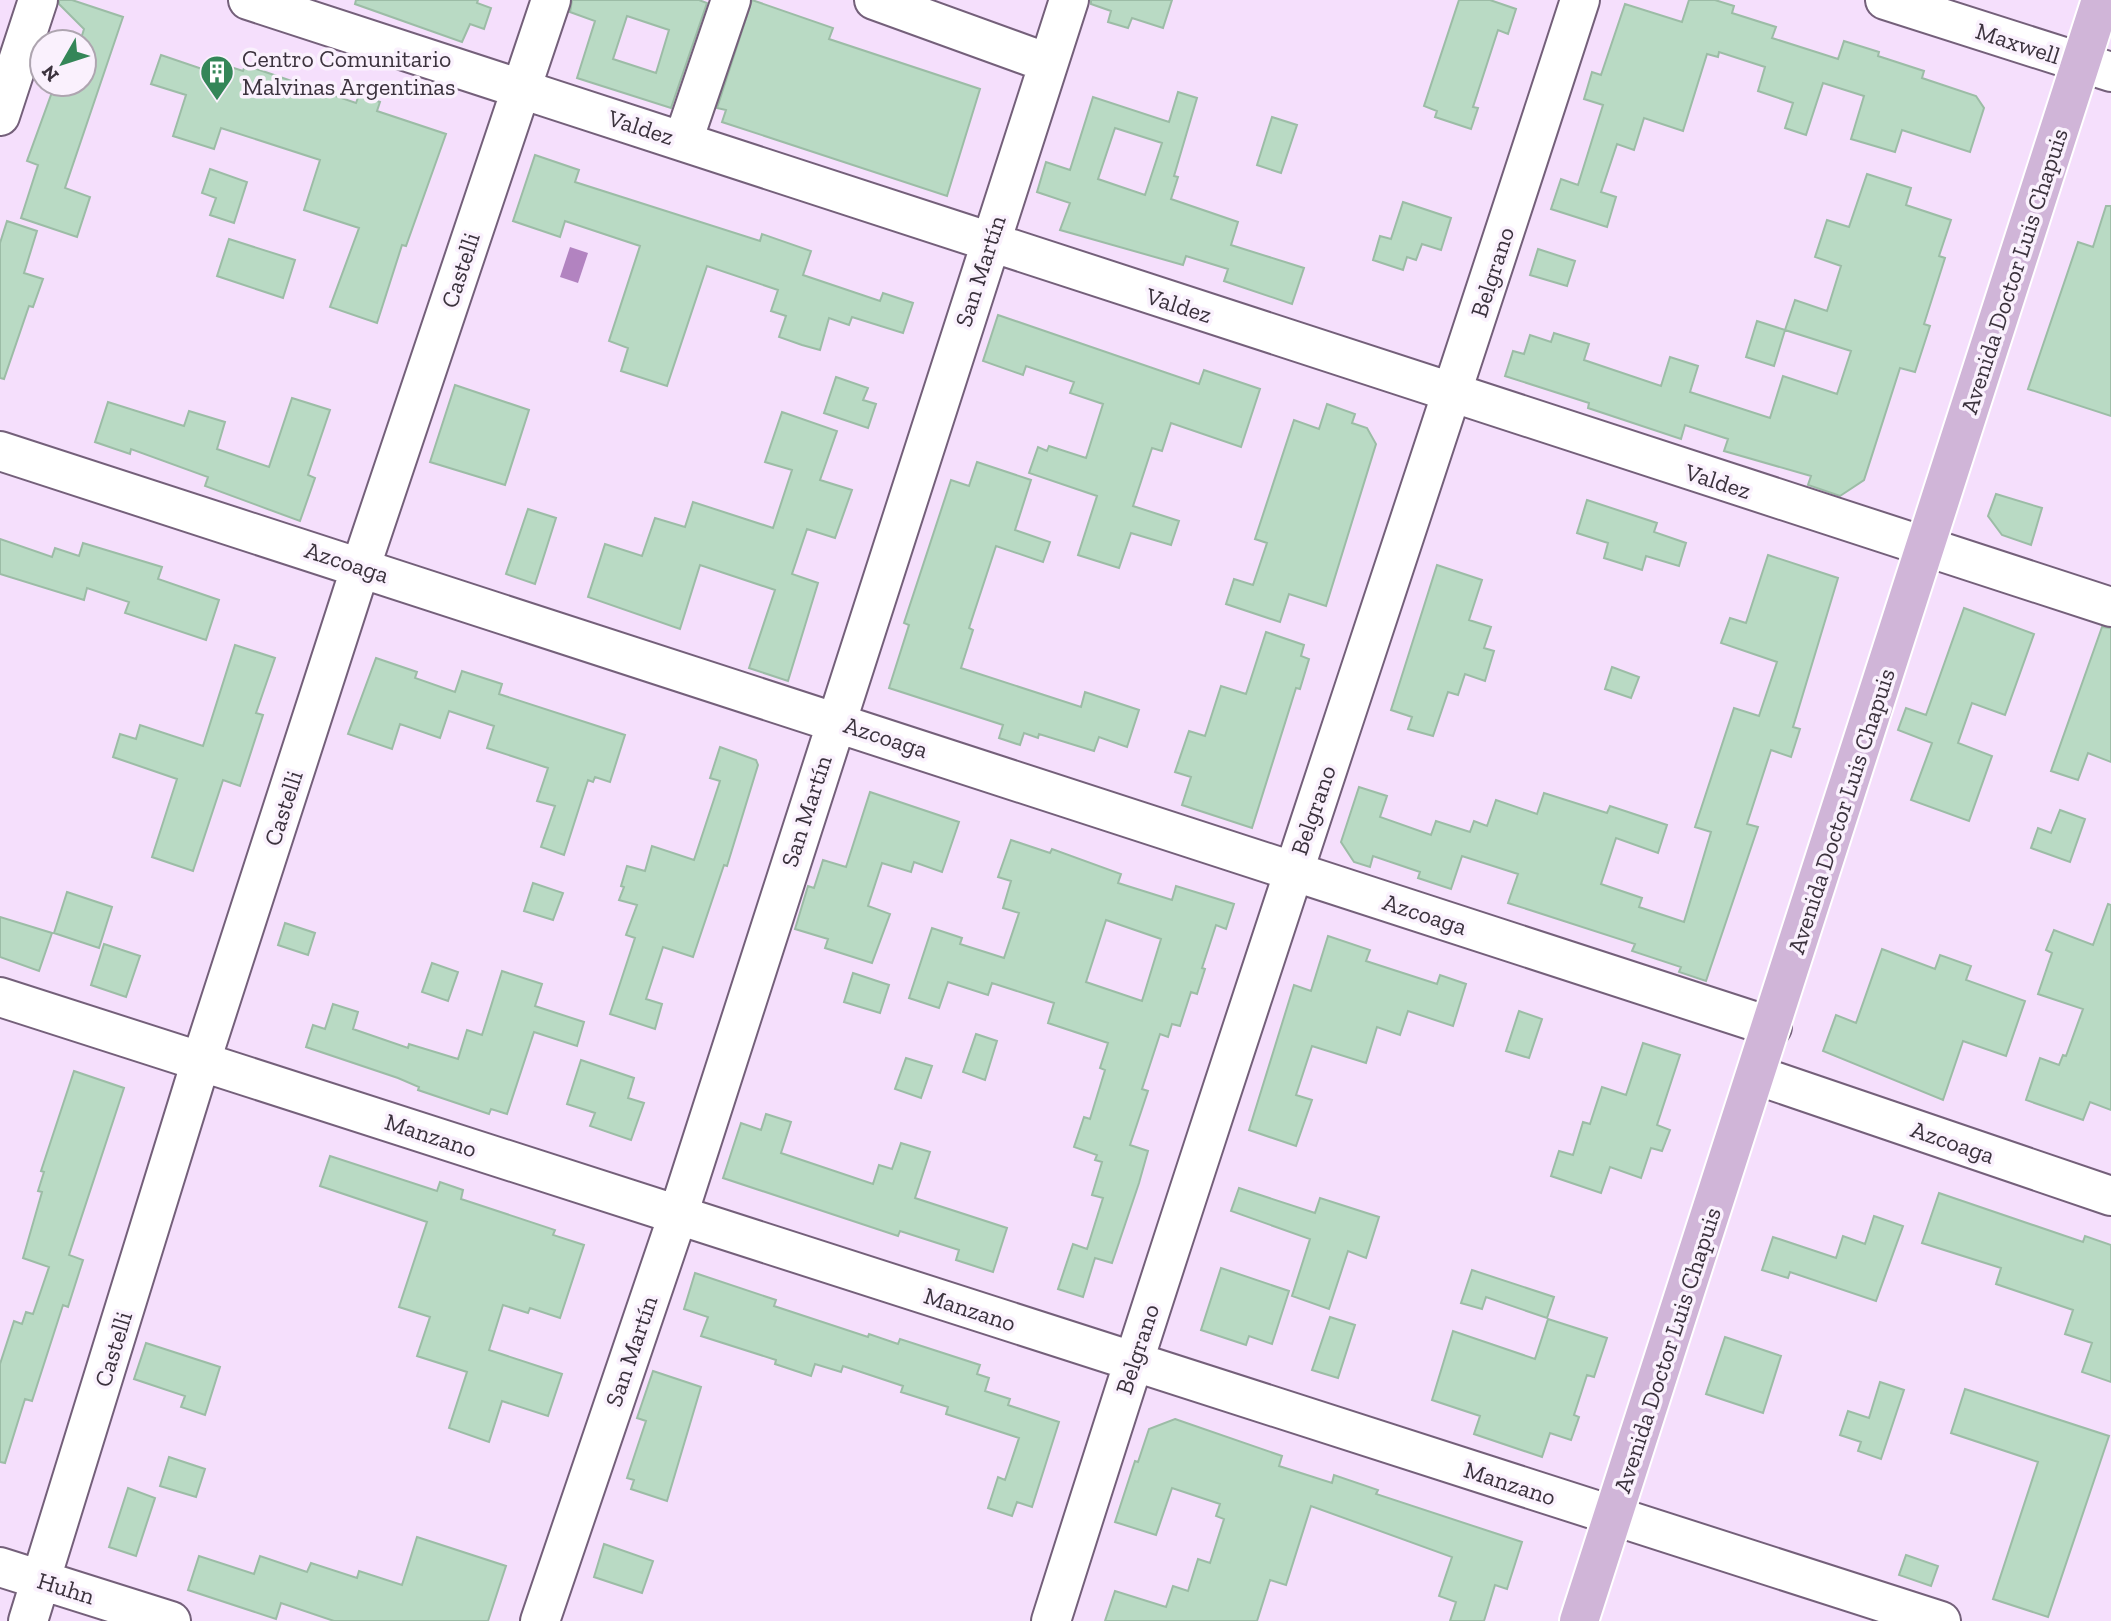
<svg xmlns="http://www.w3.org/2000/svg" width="2111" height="1621" viewBox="0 0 2111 1621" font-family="'Zilla Slab',serif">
	<rect width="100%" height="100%" fill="#f5dffc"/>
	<path fill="#b283c0" d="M 570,247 L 588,253 L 578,283 L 560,277 Z"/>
	<path fill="#b9dac4" stroke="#9cbca6" stroke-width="2" fill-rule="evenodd" d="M 59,0 L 72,0 L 123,17 L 65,188 L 90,197 L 77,237 L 21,218 L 38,165 L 27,161 L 55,84 L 84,84 L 84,42 L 80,42 L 84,29 L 59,4 Z
		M 356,0 L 478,0 L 477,3 L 491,8 L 484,29 L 470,24 L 462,42 L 355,4 Z
		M 572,0 L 699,0 L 707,3 L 671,108 L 577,78 L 595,21 L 570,12 ZM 627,16 L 669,30 L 656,73 L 613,59 Z
		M 752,0 L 833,28 L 829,39 L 980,89 L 947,196 L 722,122 L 726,110 L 717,108 Z
		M 1091,0 L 1172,0 L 1163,28 L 1132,18 L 1128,28 L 1108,22 L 1111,11 L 1091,4 Z
		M 1459,0 L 1490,0 L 1516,9 L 1508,34 L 1498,30 L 1473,107 L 1478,108 L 1471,129 L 1435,117 L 1437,111 L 1424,106 Z
		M 1689,0 L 1715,0 L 1734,6 L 1732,13 L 1776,27 L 1772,38 L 1838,59 L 1844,41 L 1879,52 L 1878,56 L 1924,71 L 1922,78 L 1976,96 L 1984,108 L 1970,152 L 1902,130 L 1895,152 L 1851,139 L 1864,96 L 1823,83 L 1806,135 L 1785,128 L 1793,103 L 1758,91 L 1765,67 L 1719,52 L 1718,57 L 1707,54 L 1683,131 L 1644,118 L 1634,150 L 1617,144 L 1601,192 L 1616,197 L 1607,227 L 1551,209 L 1561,179 L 1578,185 L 1603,105 L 1584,99 L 1592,72 L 1601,75 L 1625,4 L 1682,22 Z
		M 161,55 L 205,70 L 209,60 L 243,71 L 245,65 L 356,103 L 359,95 L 380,102 L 377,111 L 446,134 L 406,246 L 402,245 L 377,323 L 330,307 L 359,228 L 304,210 L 320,160 L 221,128 L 214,149 L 173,136 L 186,95 L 151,84 Z
		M 1178,92 L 1197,98 L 1174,176 L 1178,177 L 1171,199 L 1238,222 L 1231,245 L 1304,268 L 1292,304 L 1224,281 L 1228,269 L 1186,256 L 1183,265 L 1060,230 L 1070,203 L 1037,192 L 1046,162 L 1070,170 L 1093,97 L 1169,122 ZM 1115,128 L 1162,143 L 1145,195 L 1098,179 Z
		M 1272,117 L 1297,125 L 1281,173 L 1257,165 Z
		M 535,155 L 579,170 L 575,182 L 760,241 L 762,234 L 811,251 L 803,275 L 880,301 L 883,293 L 913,303 L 903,333 L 852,317 L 849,325 L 829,318 L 820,350 L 802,345 L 779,337 L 786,316 L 771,311 L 778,290 L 707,266 L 667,386 L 621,371 L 628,348 L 609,341 L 640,246 L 565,221 L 560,237 L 513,221 Z
		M 210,169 L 247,182 L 234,223 L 210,215 L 216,198 L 202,193 Z
		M 1867,174 L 1911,188 L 1906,205 L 1951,220 L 1939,256 L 1945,258 L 1924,324 L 1930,326 L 1915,372 L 1900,368 L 1864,480 L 1840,496 L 1808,485 L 1811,476 L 1724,451 L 1728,439 L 1685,425 L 1681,439 L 1588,408 L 1589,403 L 1505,376 L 1513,351 L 1524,354 L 1530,335 L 1551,342 L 1554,333 L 1589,344 L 1584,360 L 1661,386 L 1670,357 L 1698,366 L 1690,392 L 1770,418 L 1783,376 L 1837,394 L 1851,351 L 1785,330 L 1795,300 L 1827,311 L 1841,266 L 1815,257 L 1827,220 L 1849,227 Z
		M 1403,202 L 1451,218 L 1441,250 L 1422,244 L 1416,260 L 1407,257 L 1403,270 L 1373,260 L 1380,236 L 1391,239 Z
		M 2106,206 L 2111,206 L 2111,416 L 2028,389 L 2078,242 L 2093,247 Z
		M 7,221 L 37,231 L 24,273 L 43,279 L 33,307 L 29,306 L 4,379 L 0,378 L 0,243 Z
		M 229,239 L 295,260 L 283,298 L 217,276 Z
		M 1538,249 L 1575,261 L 1567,286 L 1530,275 Z
		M 998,315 L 1199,384 L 1204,370 L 1260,389 L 1241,447 L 1171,423 L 1162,451 L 1152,448 L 1133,506 L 1179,521 L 1171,545 L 1131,533 L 1119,568 L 1078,555 L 1097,496 L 1029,473 L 1038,447 L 1047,451 L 1049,446 L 1086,458 L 1103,404 L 1070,393 L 1074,382 L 1026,366 L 1023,375 L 983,361 Z
		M 1757,321 L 1785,330 L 1774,366 L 1746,357 Z
		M 836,377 L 868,388 L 863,400 L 876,404 L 868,428 L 824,413 Z
		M 455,385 L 529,410 L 505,485 L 430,462 Z
		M 292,398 L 330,410 L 308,475 L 315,478 L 300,521 L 205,486 L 208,477 L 131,449 L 130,454 L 95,442 L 108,402 L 184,426 L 189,411 L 225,422 L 217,449 L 269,467 Z
		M 1327,404 L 1355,414 L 1352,423 L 1367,428 L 1376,444 L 1326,606 L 1289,594 L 1280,622 L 1226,604 L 1234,579 L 1253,585 L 1267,543 L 1255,539 L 1294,420 L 1319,429 Z
		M 782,412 L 837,431 L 820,480 L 852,490 L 835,538 L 807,529 L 792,574 L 818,583 L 788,681 L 749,668 L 775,590 L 700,565 L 680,629 L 588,597 L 605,544 L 642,556 L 655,518 L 685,527 L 693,502 L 773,528 L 792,470 L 765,462 Z
		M 977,462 L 1031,480 L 1015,530 L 1050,542 L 1043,562 L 996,546 L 969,628 L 973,630 L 961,668 L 1081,707 L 1085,692 L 1139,710 L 1127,747 L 1099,737 L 1094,751 L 1039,734 L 1038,738 L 1024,733 L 1020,745 L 999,738 L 1003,725 L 889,688 L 909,625 L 904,623 L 951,480 L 969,486 Z
		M 1996,494 L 2042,508 L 2031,545 L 2002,535 L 1988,516 Z
		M 1587,500 L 1657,523 L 1654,532 L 1686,543 L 1679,566 L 1646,556 L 1642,570 L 1604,558 L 1608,543 L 1577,533 Z
		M 528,509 L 556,518 L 535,584 L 506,574 Z
		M 0,539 L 52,557 L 55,548 L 79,556 L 83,543 L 162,567 L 158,579 L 219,600 L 206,640 L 125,613 L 129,602 L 87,588 L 84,600 L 0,574 Z
		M 1768,555 L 1838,578 L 1793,727 L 1800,729 L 1791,757 L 1771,750 L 1747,824 L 1758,827 L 1706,981 L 1679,972 L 1681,967 L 1632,951 L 1635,944 L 1508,903 L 1518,874 L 1462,856 L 1451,889 L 1418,878 L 1420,872 L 1373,856 L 1370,867 L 1354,862 L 1341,842 L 1359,787 L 1387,796 L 1380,817 L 1431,835 L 1436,821 L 1470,832 L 1474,821 L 1487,826 L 1496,800 L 1537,814 L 1544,793 L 1607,813 L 1610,806 L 1667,825 L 1658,853 L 1616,838 L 1601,884 L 1642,898 L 1639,907 L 1684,922 L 1711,832 L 1695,827 L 1734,708 L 1759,716 L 1777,662 L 1721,643 L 1730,618 L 1746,623 Z
		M 1437,565 L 1482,580 L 1469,620 L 1491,627 L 1484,648 L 1494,651 L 1485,681 L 1465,674 L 1458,695 L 1448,692 L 1433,736 L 1408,729 L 1412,717 L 1391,710 Z
		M 1964,608 L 2034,634 L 2005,715 L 1972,703 L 1958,743 L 1992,756 L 1969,821 L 1911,800 L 1932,743 L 1898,730 L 1906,708 L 1926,715 Z
		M 2102,627 L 2111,628 L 2111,762 L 2088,753 L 2078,780 L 2051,771 Z
		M 1266,632 L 1304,645 L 1301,656 L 1309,659 L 1300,689 L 1296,688 L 1252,828 L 1182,805 L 1191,777 L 1175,772 L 1189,731 L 1205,736 L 1221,686 L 1246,694 Z
		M 235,645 L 275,658 L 256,713 L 263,715 L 240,786 L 223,780 L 193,871 L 152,857 L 177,779 L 113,757 L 120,734 L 136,739 L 140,725 L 203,746 Z
		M 376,658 L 417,672 L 415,678 L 455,692 L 462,671 L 502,684 L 499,694 L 625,735 L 610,782 L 595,777 L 593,782 L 588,780 L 564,855 L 541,847 L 555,806 L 537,801 L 548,768 L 487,748 L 494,726 L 449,711 L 440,738 L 400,724 L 392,749 L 348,734 Z
		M 1612,667 L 1639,677 L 1631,698 L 1605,689 Z
		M 720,747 L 756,760 L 758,765 L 727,866 L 724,865 L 693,957 L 663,947 L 646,999 L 662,1004 L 655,1029 L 610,1014 L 635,938 L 626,935 L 637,905 L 619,900 L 624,887 L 621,886 L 627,866 L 645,871 L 652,846 L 694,860 L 720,781 L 710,778 Z
		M 870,792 L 959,822 L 942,872 L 914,862 L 911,872 L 882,863 L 868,906 L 890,914 L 872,963 L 825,948 L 828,939 L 795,929 L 808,886 L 814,888 L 823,860 L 846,867 Z
		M 2060,810 L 2085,819 L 2070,862 L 2031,848 L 2038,828 L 2051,833 Z
		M 1011,840 L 1050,853 L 1052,849 L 1121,874 L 1118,883 L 1172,900 L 1176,886 L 1234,904 L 1226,929 L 1216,925 L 1202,968 L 1205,969 L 1197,994 L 1191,992 L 1180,1026 L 1172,1024 L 1168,1037 L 1160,1034 L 1142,1089 L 1148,1091 L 1130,1145 L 1148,1151 L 1139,1183 L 1112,1263 L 1095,1258 L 1083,1297 L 1058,1289 L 1073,1244 L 1087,1249 L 1103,1198 L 1092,1195 L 1102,1162 L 1095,1160 L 1097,1155 L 1074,1147 L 1084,1117 L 1090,1119 L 1105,1070 L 1100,1068 L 1108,1043 L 1048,1023 L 1054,1003 L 992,983 L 988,995 L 948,982 L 939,1008 L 909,998 L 932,928 L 962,938 L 960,944 L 1004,958 L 1019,913 L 1003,908 L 1011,881 L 998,877 ZM 1106,920 L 1161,939 L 1142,1001 L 1086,982 Z
		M 533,883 L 563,893 L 553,920 L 524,911 Z
		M 67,892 L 112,907 L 99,948 L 54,933 Z
		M 2108,904 L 2111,905 L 2111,1110 L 2090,1102 L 2083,1120 L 2026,1100 L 2040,1058 L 2059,1065 L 2063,1055 L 2066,1056 L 2083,1009 L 2038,994 L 2052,953 L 2046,950 L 2054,930 L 2093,945 Z
		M 0,917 L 52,933 L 39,971 L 0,957 Z
		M 285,923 L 315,933 L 308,955 L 278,945 Z
		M 1328,936 L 1370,950 L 1366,961 L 1437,984 L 1440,975 L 1466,984 L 1453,1026 L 1408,1011 L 1400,1035 L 1377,1027 L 1366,1063 L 1312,1046 L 1296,1095 L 1312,1100 L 1296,1146 L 1249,1130 L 1294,985 L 1311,991 Z
		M 104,944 L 140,956 L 126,997 L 91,985 Z
		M 1882,949 L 1935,969 L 1940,955 L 1971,966 L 1966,980 L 2025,1001 L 2006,1056 L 1963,1041 L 1943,1100 L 1823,1051 L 1836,1015 L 1856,1023 Z
		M 432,963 L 458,972 L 448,1001 L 422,992 Z
		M 502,971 L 542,984 L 535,1006 L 584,1022 L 577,1046 L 534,1032 L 507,1114 L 491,1109 L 489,1114 L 418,1090 L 419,1087 L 398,1078 L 306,1047 L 313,1025 L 325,1029 L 333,1004 L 358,1012 L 353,1029 L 408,1048 L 409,1044 L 458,1059 L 467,1030 L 482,1035 Z
		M 853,973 L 889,985 L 880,1013 L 844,1002 Z
		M 1519,1011 L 1542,1019 L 1529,1058 L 1506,1051 Z
		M 976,1034 L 997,1041 L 985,1080 L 963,1072 Z
		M 1643,1043 L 1680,1055 L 1657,1125 L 1670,1130 L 1662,1151 L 1651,1148 L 1641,1178 L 1610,1167 L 1601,1193 L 1551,1176 L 1559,1151 L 1573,1155 L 1583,1122 L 1590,1124 L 1602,1087 L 1626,1095 Z
		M 906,1058 L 932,1066 L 921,1098 L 895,1089 Z
		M 581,1060 L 634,1078 L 628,1098 L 644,1103 L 631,1140 L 590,1126 L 595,1113 L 567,1104 Z
		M 74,1071 L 124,1088 L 69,1255 L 83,1260 L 68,1307 L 63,1305 L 32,1401 L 25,1399 L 5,1463 L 0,1462 L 0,1364 L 14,1321 L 22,1324 L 26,1312 L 33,1314 L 49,1267 L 23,1258 L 42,1192 L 38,1191 L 44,1172 L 41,1171 Z
		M 766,1114 L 791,1122 L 781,1153 L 873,1184 L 879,1165 L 892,1169 L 901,1143 L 930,1152 L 915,1198 L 1007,1228 L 993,1272 L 956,1260 L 959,1250 L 900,1231 L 898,1236 L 723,1178 L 741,1123 L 761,1130 Z
		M 330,1156 L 437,1191 L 440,1182 L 463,1190 L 461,1199 L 555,1230 L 553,1235 L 584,1245 L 560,1318 L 530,1308 L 528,1313 L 503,1305 L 489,1350 L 562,1374 L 548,1416 L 502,1401 L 489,1442 L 449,1428 L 467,1372 L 417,1356 L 430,1317 L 399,1307 L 427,1222 L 320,1186 Z
		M 1239,1188 L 1315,1213 L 1320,1198 L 1379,1217 L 1366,1258 L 1348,1251 L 1329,1309 L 1292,1296 L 1310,1239 L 1231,1211 Z
		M 1939,1193 L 2083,1242 L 2085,1236 L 2111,1245 L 2111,1382 L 2082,1372 L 2092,1343 L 2065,1334 L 2073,1310 L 1996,1284 L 2001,1268 L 1922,1243 Z
		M 1874,1216 L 1903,1226 L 1876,1301 L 1790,1272 L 1788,1278 L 1762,1270 L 1773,1237 L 1836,1258 L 1843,1236 L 1865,1244 Z
		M 1221,1268 L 1289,1291 L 1272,1344 L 1249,1336 L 1246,1345 L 1201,1330 Z
		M 1472,1270 L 1554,1297 L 1547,1318 L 1486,1297 L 1482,1309 L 1461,1303 Z
		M 695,1273 L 776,1300 L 774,1306 L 868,1337 L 869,1334 L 898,1344 L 900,1339 L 980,1365 L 977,1374 L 989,1378 L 985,1391 L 1010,1399 L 1008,1405 L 1059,1422 L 1032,1507 L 1017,1502 L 1012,1516 L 988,1508 L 998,1477 L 1005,1480 L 1019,1438 L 946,1414 L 948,1407 L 901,1392 L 903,1386 L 843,1366 L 841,1372 L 815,1364 L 811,1376 L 775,1364 L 776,1360 L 701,1336 L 708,1317 L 684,1309 Z
		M 1330,1317 L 1355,1325 L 1338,1378 L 1312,1370 Z
		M 1548,1319 L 1607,1338 L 1594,1377 L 1587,1375 L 1574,1415 L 1579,1417 L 1571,1440 L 1550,1433 L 1542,1457 L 1474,1434 L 1480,1416 L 1432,1400 L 1453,1331 L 1535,1359 Z
		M 1725,1337 L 1781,1356 L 1763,1413 L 1706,1394 Z
		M 146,1343 L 220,1367 L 205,1415 L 181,1407 L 185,1396 L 134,1379 Z
		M 653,1371 L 701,1387 L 667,1501 L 631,1489 L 634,1480 L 627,1478 L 646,1421 L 637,1418 Z
		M 1880,1382 L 1904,1390 L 1881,1459 L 1858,1451 L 1861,1442 L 1840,1435 L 1848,1411 L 1869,1418 Z
		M 1965,1389 L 2109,1436 L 2048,1617 L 1993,1599 L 2038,1462 L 1951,1433 Z
		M 1175,1419 L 1282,1456 L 1279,1466 L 1332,1483 L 1334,1475 L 1378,1490 L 1376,1494 L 1522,1542 L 1507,1589 L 1495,1585 L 1484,1621 L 1450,1621 L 1456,1602 L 1439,1596 L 1452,1557 L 1311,1506 L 1286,1585 L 1270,1580 L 1257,1621 L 1105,1621 L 1115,1591 L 1166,1607 L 1173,1586 L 1188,1591 L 1198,1559 L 1210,1563 L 1224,1519 L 1216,1516 L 1220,1504 L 1172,1488 L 1156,1535 L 1115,1522 L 1135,1461 L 1138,1462 L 1149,1429 Z
		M 169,1457 L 205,1469 L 196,1497 L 160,1486 Z
		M 128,1488 L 155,1498 L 136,1556 L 109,1547 Z
		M 417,1537 L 506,1566 L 488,1621 L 334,1621 L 281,1603 L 276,1619 L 188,1590 L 199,1556 L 254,1574 L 260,1556 L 307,1572 L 311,1563 L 357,1578 L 359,1571 L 402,1585 Z
		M 604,1544 L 653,1561 L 642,1593 L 594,1577 Z
		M 1906,1555 L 1938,1566 L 1931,1586 L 1899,1575 Z"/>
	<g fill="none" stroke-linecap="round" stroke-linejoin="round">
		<g stroke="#74607a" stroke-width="42">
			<path id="minor" d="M 248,0 L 2111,607
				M 874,0 L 1048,63
				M 1885,0 L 2111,72
				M 0,116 L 38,0
				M 683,141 L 731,0
				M 0,451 L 1772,1027
				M 0,997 L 1941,1621
				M 1756,1075 L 2111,1196
				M 0,1567 L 171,1621
				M 28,1621 L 201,1061 L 361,566 L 551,0
				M 540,1621 L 678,1215 L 1069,0
				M 1051,1621 C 1222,1079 1405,541 1580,0"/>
		</g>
		<g stroke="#fff" stroke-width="42">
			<path id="major" d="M 1579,1621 L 2101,0"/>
		</g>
		<use href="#minor" stroke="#fff" stroke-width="38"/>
		<use href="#major" stroke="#d0b5d8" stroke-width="38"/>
	</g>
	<defs>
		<g id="building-pin" transform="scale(1.75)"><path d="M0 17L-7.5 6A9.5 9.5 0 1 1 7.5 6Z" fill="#348658" stroke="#faf1fd"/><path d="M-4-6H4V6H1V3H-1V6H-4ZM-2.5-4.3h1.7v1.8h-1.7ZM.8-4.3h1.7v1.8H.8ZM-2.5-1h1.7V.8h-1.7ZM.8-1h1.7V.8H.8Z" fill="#fff"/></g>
	</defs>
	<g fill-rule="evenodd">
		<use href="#building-pin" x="217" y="72"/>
	</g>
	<g text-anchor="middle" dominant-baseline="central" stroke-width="7" stroke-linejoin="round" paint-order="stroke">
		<g font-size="24" fill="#3b323d" stroke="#faf1fd">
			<text transform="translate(2018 43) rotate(18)">Maxwell</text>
			<text transform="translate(641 127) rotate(18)">Valdez</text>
			<text transform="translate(460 270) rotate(-72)">Castelli</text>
			<text transform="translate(980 271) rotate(-72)">San Martín</text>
			<text transform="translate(2014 271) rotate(-72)">Avenida Doctor Luis Chapuis</text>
			<text transform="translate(1492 272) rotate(-72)">Belgrano</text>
			<text transform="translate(1179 305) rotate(18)">Valdez</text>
			<text transform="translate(1718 481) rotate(18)">Valdez</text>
			<text transform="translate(347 562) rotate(18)">Azcoaga</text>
			<text transform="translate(886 737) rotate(18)">Azcoaga</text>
			<text transform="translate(283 808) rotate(-72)">Castelli</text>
			<text transform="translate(1313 810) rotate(-71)">Belgrano</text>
			<text transform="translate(806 811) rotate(-72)">San Martín</text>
			<text transform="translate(1841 811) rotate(-72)">Avenida Doctor Luis Chapuis</text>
			<text transform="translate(1425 914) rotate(18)">Azcoaga</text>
			<text transform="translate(431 1135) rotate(18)">Manzano</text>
			<text transform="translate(1953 1142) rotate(19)">Azcoaga</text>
			<text transform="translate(970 1309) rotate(18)">Manzano</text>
			<text transform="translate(113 1349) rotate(-73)">Castelli</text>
			<text transform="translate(1137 1349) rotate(-72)">Belgrano</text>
			<text transform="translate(1667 1350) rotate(-72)">Avenida Doctor Luis Chapuis</text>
			<text transform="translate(631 1351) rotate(-71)">San Martín</text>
			<text transform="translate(1510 1483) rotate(18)">Manzano</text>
			<text transform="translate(66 1588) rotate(17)">Huhn</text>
		</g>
		<g font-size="24" fill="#3b323d" stroke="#faf1fd" text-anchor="start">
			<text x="242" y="58">Centro Comunitario<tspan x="242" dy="28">Malvinas Argentinas</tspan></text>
		</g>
	</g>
	<g transform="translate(63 63) rotate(231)"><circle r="33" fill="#faf1fd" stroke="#aea5b0" stroke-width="2"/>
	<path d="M0-5L12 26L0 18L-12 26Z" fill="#348658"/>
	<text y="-10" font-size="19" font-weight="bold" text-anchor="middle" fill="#3b323d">N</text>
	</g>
</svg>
